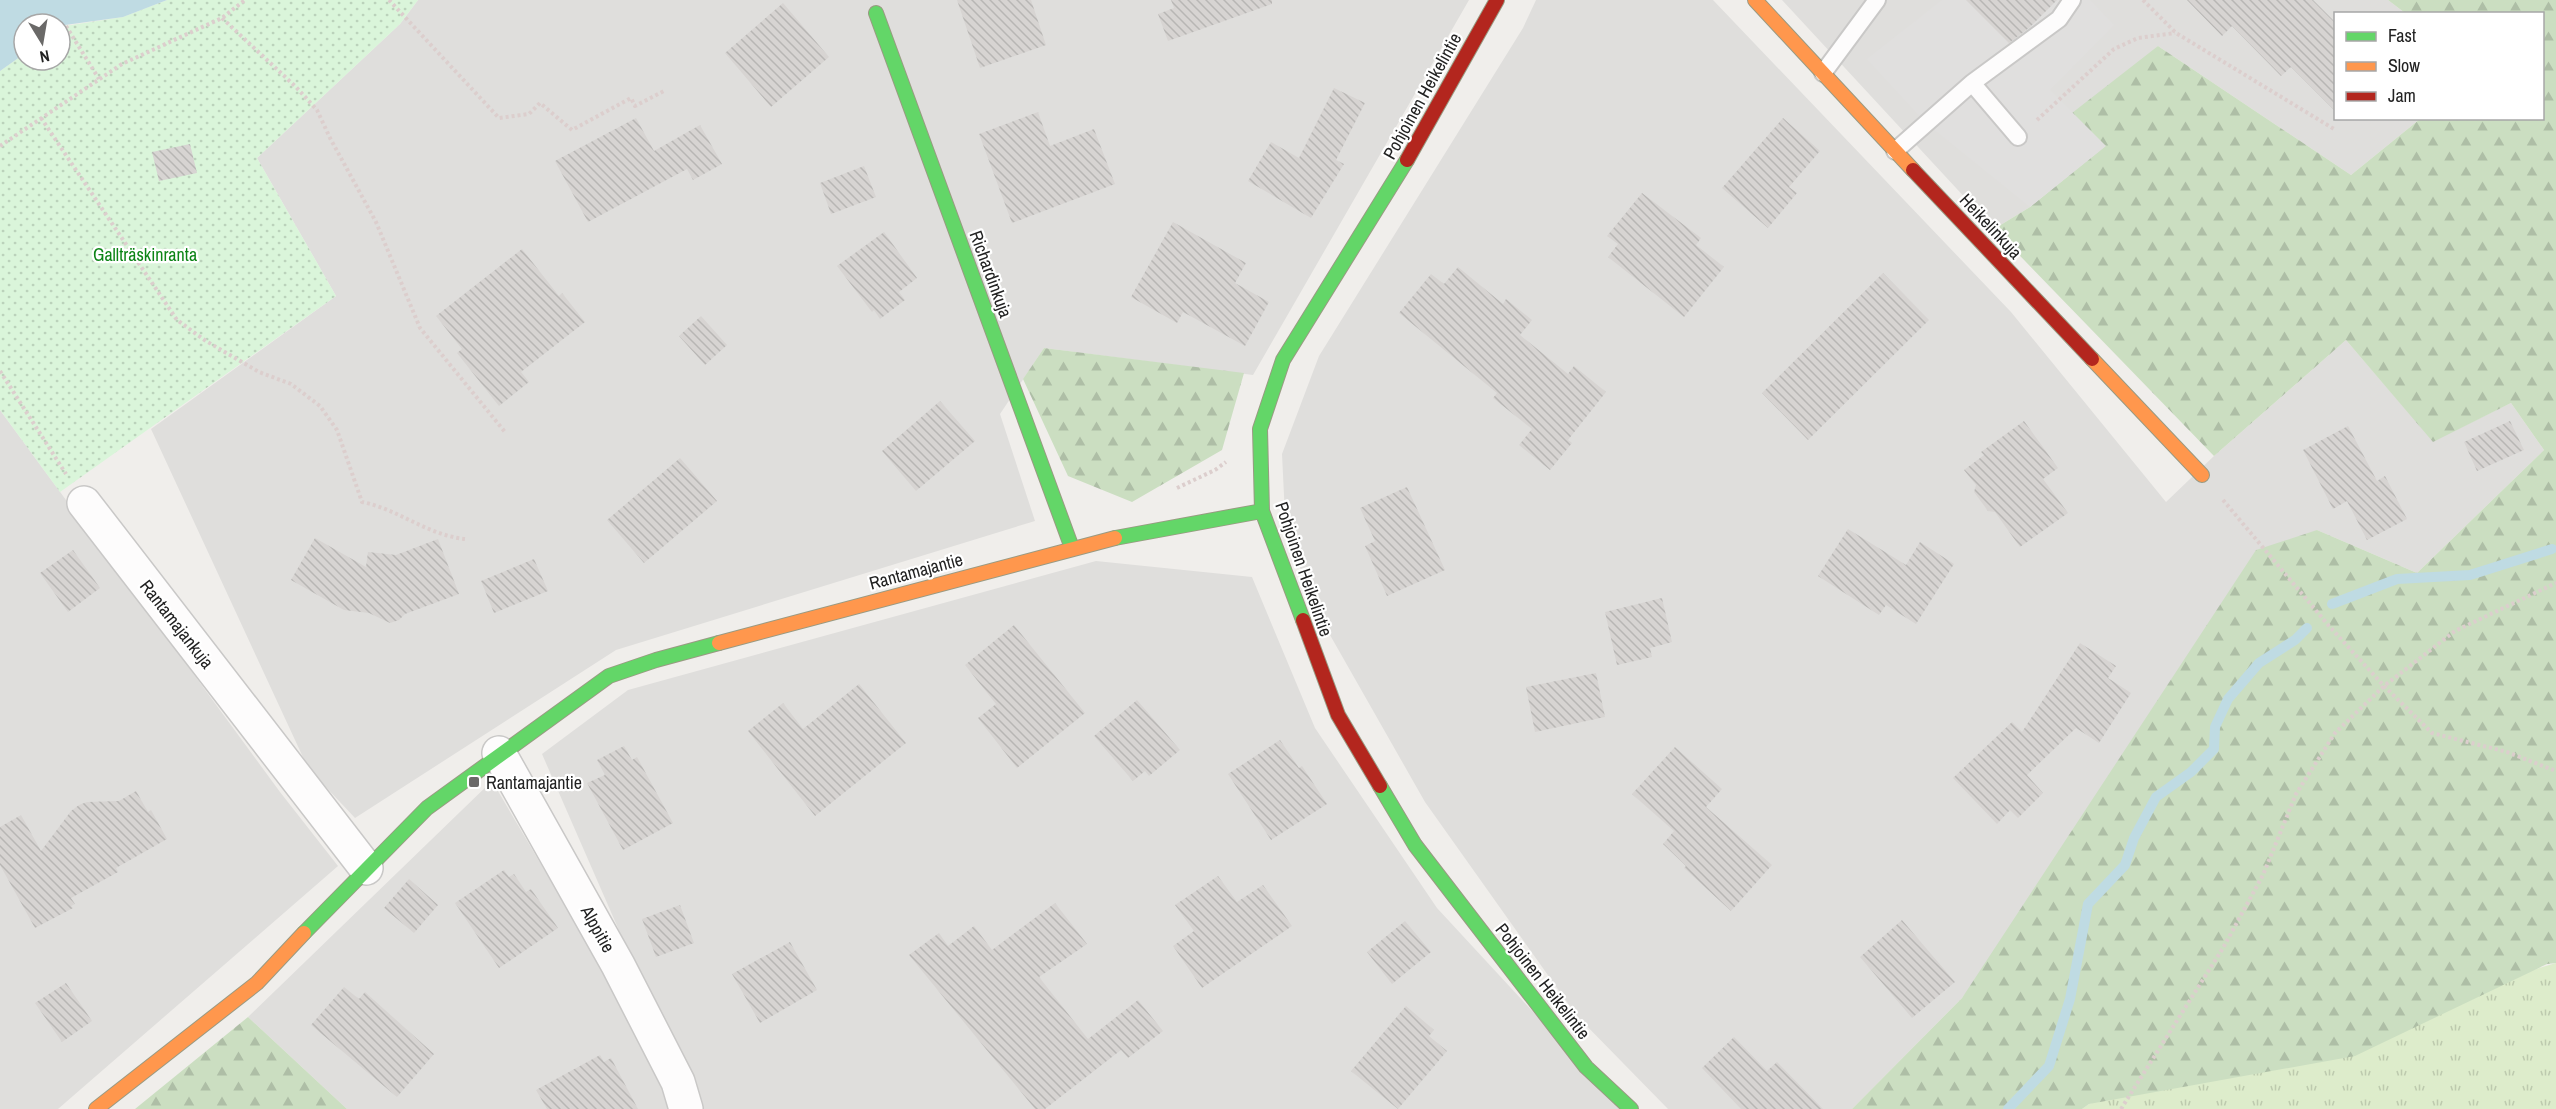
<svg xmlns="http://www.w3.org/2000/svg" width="2556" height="1109" viewBox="0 0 2556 1109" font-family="'Archivo Narrow',sans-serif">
	<defs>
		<pattern id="grass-tufts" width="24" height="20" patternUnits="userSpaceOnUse" patternTransform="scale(1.5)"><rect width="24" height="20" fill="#ddeccb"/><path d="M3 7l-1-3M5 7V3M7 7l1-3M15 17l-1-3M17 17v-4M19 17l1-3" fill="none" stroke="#bdcaae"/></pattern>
		<pattern id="forest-firs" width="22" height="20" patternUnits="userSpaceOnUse" patternTransform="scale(1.5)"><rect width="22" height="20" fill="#cbdec1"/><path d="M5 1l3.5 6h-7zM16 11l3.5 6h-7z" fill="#aebea6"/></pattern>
		<pattern id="park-dots" width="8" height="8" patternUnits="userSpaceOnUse" patternTransform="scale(1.5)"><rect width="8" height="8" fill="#daf5da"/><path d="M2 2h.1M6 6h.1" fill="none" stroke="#bbd2bb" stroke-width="1.8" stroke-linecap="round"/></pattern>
		<pattern id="building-back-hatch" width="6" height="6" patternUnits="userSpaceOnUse" patternTransform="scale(1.5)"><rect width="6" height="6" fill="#d7d4d2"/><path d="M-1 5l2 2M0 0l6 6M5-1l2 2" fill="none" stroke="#b8b6b4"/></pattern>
	</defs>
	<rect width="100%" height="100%" fill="#f0eeeb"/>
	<path fill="#dfdedc" d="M 418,0 L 1469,0 L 1253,375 L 1044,348 L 1000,414 L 1035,521 L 616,650 L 355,818 L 308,768 L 151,429 L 336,296 L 257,158 L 400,24 Z
		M 1536,0 L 1713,0 L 2011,312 L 2166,502 L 2214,456 L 2346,340 L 2433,441 L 2511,403 L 2544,450 L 2417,573 L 2317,530 L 1962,998 L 1852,1109 L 1668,1109 L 1577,1016 L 1425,802 L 1330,635 L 1286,536 L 1282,454 L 1319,356 L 1523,28 Z
		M 1782,0 L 2388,0 L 2405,13 L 2336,14 L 2336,118 L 2420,119 L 2351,175 L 2158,46 L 2030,207 L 1994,229 Z
		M 0,410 L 280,792 L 338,866 L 58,1109 L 0,1109 Z
		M 1096,561 L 1252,577 L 1315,728 L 1437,908 L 1623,1109 L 697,1109 L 542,754 L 628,690 Z
		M 492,781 L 619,997 L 668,1097 L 671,1109 L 347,1109 L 248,1017 Z"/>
	<path fill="url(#grass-tufts)" d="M 2556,963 L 2556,1109 L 2082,1109 L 2089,1104 Z"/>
	<path fill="url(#forest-firs)" d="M 2388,0 L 2556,0 L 2556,963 L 2547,964 L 2355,1056 L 2089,1104 L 2082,1109 L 1852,1109 L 1962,998 L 2256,550 L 2317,530 L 2417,573 L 2544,450 L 2511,403 L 2433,442 L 2346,340 L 2214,456 L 1994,229 L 2030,207 L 2105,146 L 2072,113 L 2158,46 L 2351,175 L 2420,119 L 2542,118 L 2542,14 L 2405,13 Z
		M 1044,348 L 1244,373 L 1222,450 L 1132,502 L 1068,476 L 1023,379 Z
		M 248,1017 L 347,1109 L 135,1109 Z"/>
	<path fill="url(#park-dots)" d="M 167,0 L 418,0 L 400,24 L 257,158 L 336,296 L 60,492 L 0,410 L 0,71 L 24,54 L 24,60 L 60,60 L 60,29 L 65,26 L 123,17 Z"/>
	<path fill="#e0dfde" d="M 1942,0 L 1966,0 L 2011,46 L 2057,0 L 2090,0 L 2114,25 L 2050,90 L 2106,146 L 2030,207 L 1926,123 L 1867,59 Z"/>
	<path fill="#bfdbe3" d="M 0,0 L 167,0 L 123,17 L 65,25 L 60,29 L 60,24 L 24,24 L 24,54 L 0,71 Z"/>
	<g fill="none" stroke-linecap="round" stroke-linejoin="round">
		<path stroke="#bfdbe3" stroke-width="10" d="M 2332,604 L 2397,579 L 2470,575 L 2552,549
			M 2008,1109 L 2049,1066 L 2070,999 L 2088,904 L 2125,865 L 2134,838 L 2156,797 L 2191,772 L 2214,749 L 2215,727 L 2228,699 L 2259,663 L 2295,640 L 2307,628"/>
	</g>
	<path fill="url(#building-back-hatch)" d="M 957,0 L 1031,0 L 1046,45 L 980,68 Z
		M 1171,0 L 1272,0 L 1272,4 L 1168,41 L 1158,14 L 1174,8 Z
		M 1966,0 L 2057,0 L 2030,27 L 2009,43 Z
		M 2187,0 L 2313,0 L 2336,23 L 2336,112 L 2291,67 L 2281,76 L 2232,26 L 2222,36 Z
		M 783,3 L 829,57 L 771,107 L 725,53 Z
		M 1334,88 L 1365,103 L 1336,160 L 1344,164 L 1311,218 L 1248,181 L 1271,142 L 1299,158 Z
		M 1038,112 L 1050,146 L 1094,129 L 1115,184 L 1012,223 L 979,134 Z
		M 636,118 L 654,151 L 700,125 L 722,164 L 693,180 L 687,169 L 588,222 L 555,161 Z
		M 1783,118 L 1820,151 L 1789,187 L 1797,193 L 1768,228 L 1722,188 Z
		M 190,144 L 197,173 L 159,181 L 152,152 Z
		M 864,166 L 876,197 L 831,214 L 820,183 Z
		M 1642,193 L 1701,238 L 1696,245 L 1724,267 L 1684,317 L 1608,257 L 1618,244 L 1607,236 Z
		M 1173,222 L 1246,263 L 1235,283 L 1269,302 L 1245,346 L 1183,312 L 1177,323 L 1131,297 Z
		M 884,232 L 917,278 L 899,292 L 905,300 L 880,319 L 874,310 L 872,312 L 837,266 Z
		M 522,249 L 559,296 L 562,293 L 585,322 L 521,372 L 529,382 L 499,406 L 457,353 L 462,349 L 436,316 Z
		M 1458,267 L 1503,304 L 1506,299 L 1532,320 L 1520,335 L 1568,374 L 1574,366 L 1606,392 L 1568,440 L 1572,443 L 1550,470 L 1519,445 L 1532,429 L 1493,398 L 1497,393 L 1399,313 L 1431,274 L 1444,284 Z
		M 1883,273 L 1929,320 L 1808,440 L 1762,393 Z
		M 701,316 L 727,345 L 705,365 L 679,336 Z
		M 940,401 L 975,441 L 916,491 L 882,451 Z
		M 2024,421 L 2058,468 L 2043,479 L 2068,513 L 2020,547 L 1995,512 L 1988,511 L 1974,492 L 1976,485 L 1964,470 L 1984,455 L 1981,452 Z
		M 2510,421 L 2524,450 L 2477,471 L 2464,442 Z
		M 2348,426 L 2377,481 L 2385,476 L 2407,519 L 2367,540 L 2347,501 L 2333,509 L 2303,450 Z
		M 680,458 L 717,501 L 644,563 L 607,520 Z
		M 1407,487 L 1445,570 L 1387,596 L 1365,546 L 1375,541 L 1360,508 Z
		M 1848,529 L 1906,565 L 1920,542 L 1954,564 L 1916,624 L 1886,605 L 1879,615 L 1818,576 Z
		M 315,538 L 366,567 L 368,552 L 396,555 L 438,539 L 459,594 L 405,614 L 399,620 L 390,623 L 369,613 L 344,610 L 291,580 Z
		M 73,550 L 100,588 L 68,612 L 40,573 Z
		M 534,559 L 548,591 L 494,613 L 481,581 Z
		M 1662,598 L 1672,642 L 1650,648 L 1652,657 L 1617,665 L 1605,612 Z
		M 1014,625 L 1085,713 L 1017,768 L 978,718 L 996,704 L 965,665 Z
		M 2080,643 L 2116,666 L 2108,678 L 2131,693 L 2099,743 L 2076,728 L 2027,775 L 2043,793 L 2018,818 L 2010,810 L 1997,824 L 1953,778 L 2012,722 L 2022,732 Z
		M 1596,673 L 1605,717 L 1535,732 L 1526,687 Z
		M 859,684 L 906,743 L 815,816 L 748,731 L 783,703 L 803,729 Z
		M 1137,700 L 1180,750 L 1149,776 L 1145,771 L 1133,781 L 1094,736 Z
		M 1280,740 L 1299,768 L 1302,766 L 1327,804 L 1271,840 L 1228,774 Z
		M 624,746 L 632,760 L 637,757 L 673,823 L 623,850 L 587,783 L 605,775 L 597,760 Z
		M 1675,747 L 1722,789 L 1706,807 L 1772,865 L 1731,911 L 1684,868 L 1686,866 L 1663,844 L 1674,831 L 1632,794 Z
		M 136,791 L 148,812 L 151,810 L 167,839 L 116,868 L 118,872 L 71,898 L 75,904 L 71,906 L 73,908 L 35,928 L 0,865 L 0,827 L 21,815 L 41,851 L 71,811 L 79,805 L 87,802 L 119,801 Z
		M 504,870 L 509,877 L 514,874 L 526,892 L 531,889 L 558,928 L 499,968 L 455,903 Z
		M 1218,876 L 1237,902 L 1263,885 L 1292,926 L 1202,988 L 1173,946 L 1194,931 L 1175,905 Z
		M 409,879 L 438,905 L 414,933 L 384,908 Z
		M 1055,903 L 1087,944 L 1039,977 L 1088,1039 L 1138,1000 L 1163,1031 L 1128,1058 L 1121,1050 L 1045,1109 L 1035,1109 L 909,955 L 939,933 L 948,946 L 974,926 L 992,950 Z
		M 680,905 L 694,943 L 656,957 L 642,919 Z
		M 1902,920 L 1955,982 L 1912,1018 L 1860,957 Z
		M 1405,921 L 1431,952 L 1392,984 L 1367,952 Z
		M 790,942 L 817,990 L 760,1023 L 732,974 Z
		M 66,983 L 92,1021 L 62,1042 L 35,1003 Z
		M 344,987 L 359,999 L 365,992 L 434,1054 L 397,1097 L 311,1025 Z
		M 1406,1006 L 1434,1030 L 1429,1036 L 1447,1051 L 1398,1109 L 1351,1071 Z
		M 1734,1037 L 1767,1071 L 1777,1062 L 1823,1109 L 1741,1109 L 1702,1068 Z
		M 600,1055 L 604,1062 L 611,1058 L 638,1109 L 547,1109 L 536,1090 Z"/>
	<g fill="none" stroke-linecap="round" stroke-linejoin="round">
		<g stroke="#c9c8c7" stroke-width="20">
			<path id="lane" d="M 1823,73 L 1877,0
				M 1972,83 L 2059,19 L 2072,0
				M 1895,151 L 1972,83 L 2018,137"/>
		</g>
		<g stroke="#c9c8c7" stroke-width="36">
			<path id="street" d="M 84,503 L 366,868
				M 499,753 L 618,965 L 678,1082 L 686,1109"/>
		</g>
		<g stroke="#999a82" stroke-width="16">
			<path id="fast" d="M 876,13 L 1072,548
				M 1115,538 L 1262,511
				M 1303,620 L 1262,511 L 1260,429 L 1283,360 L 1407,160
				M 1380,786 L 1415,845 L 1586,1067 L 1631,1109
				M 304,933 L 427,808 L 609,676 L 656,660 L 719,643"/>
		</g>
		<g stroke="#999a82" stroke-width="16">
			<path id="slow" d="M 1755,0 L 1913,170
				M 2092,359 L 2202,475
				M 719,643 L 1115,538
				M 96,1109 L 257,983 L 304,933"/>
		</g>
		<g stroke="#999a82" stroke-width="16">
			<path id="jam" d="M 1407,160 L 1497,0
				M 1913,170 L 2092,359
				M 1303,620 L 1338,715 L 1380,786"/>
		</g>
		<path stroke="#dccecd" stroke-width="4" stroke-dasharray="3 3" stroke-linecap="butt" d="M 389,0 L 499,118 L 529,114 L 540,103 L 572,130 L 631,98 L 635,106 L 664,91
			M 2143,0 L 2176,33 L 2334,129
			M 222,18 L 296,87 L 317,110 L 330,138 L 376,222 L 420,328 L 505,432
			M 66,26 L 99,79
			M 41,118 L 177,320 L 206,341 L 259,372 L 291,384 L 320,406 L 337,430 L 362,502 C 398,509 427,535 465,539
			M 2037,120 L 2114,49 L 2138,38 L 2175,33
			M 0,146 L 122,64 L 222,18 L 245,0
			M 0,371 L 66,474
			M 1177,488 L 1215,470 L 1226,462
			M 2223,500 L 2329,626 L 2384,686 L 2432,733 L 2507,752 L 2556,771
			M 2121,1109 L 2223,948 L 2263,875 L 2296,794 L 2335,733 L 2384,686 L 2455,631 L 2556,583"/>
		<use href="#lane" stroke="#fdfcfc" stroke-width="16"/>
		<use href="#street" stroke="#fdfcfc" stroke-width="33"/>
		<use href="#fast" stroke="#63d668" stroke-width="14"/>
		<use href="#slow" stroke="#ff974d" stroke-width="14"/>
		<use href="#jam" stroke="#b3261e" stroke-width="14"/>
	</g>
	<rect fill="#6a6968" stroke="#fff" stroke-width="2" x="468" y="776" width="12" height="12" rx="3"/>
	<g text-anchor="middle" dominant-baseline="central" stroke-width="4.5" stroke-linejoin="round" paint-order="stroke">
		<g font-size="18" fill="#222" stroke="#fff">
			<text transform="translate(1422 96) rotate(-61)">Pohjoinen Heikelintie</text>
			<text transform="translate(1991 226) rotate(47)">Heikelinkuja</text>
			<text transform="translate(991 274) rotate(70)">Richardinkuja</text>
			<text transform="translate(1304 569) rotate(71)">Pohjoinen Heikelintie</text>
			<text transform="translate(916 571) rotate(-15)">Rantamajantie</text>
			<text transform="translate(177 624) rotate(52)">Rantamajankuja</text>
			<text transform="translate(598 929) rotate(61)">Alppitie</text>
			<text transform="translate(1543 981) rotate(52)">Pohjoinen Heikelintie</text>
		</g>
		<g font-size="18" fill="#0c8416" stroke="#fff">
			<text x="145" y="254">Gallträskinranta</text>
		</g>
		<g font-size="18" fill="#222" stroke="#fff" text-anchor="start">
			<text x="486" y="782">Rantamajantie</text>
		</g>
	</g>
	<rect x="2334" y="12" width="210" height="108" fill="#ffffff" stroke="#a7a7a7" stroke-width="1.5"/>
	<rect x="2346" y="32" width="30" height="9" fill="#63d668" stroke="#a7a7a7" stroke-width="1.5"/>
	<text x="2388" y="42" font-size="18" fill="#222222">Fast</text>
	<rect x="2346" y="62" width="30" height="9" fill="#ff974d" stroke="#a7a7a7" stroke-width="1.5"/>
	<text x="2388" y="72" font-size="18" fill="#222222">Slow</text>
	<rect x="2346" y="92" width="30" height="9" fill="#b3261e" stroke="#a7a7a7" stroke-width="1.5"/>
	<text x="2388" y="102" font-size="18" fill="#222222">Jam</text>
	<g transform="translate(42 42) rotate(169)"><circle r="28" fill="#ffffff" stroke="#a7a7a7" stroke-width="1.5"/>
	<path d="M0-4.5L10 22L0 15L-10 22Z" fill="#6a6968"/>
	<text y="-9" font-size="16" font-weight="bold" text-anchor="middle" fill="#222222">N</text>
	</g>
</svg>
